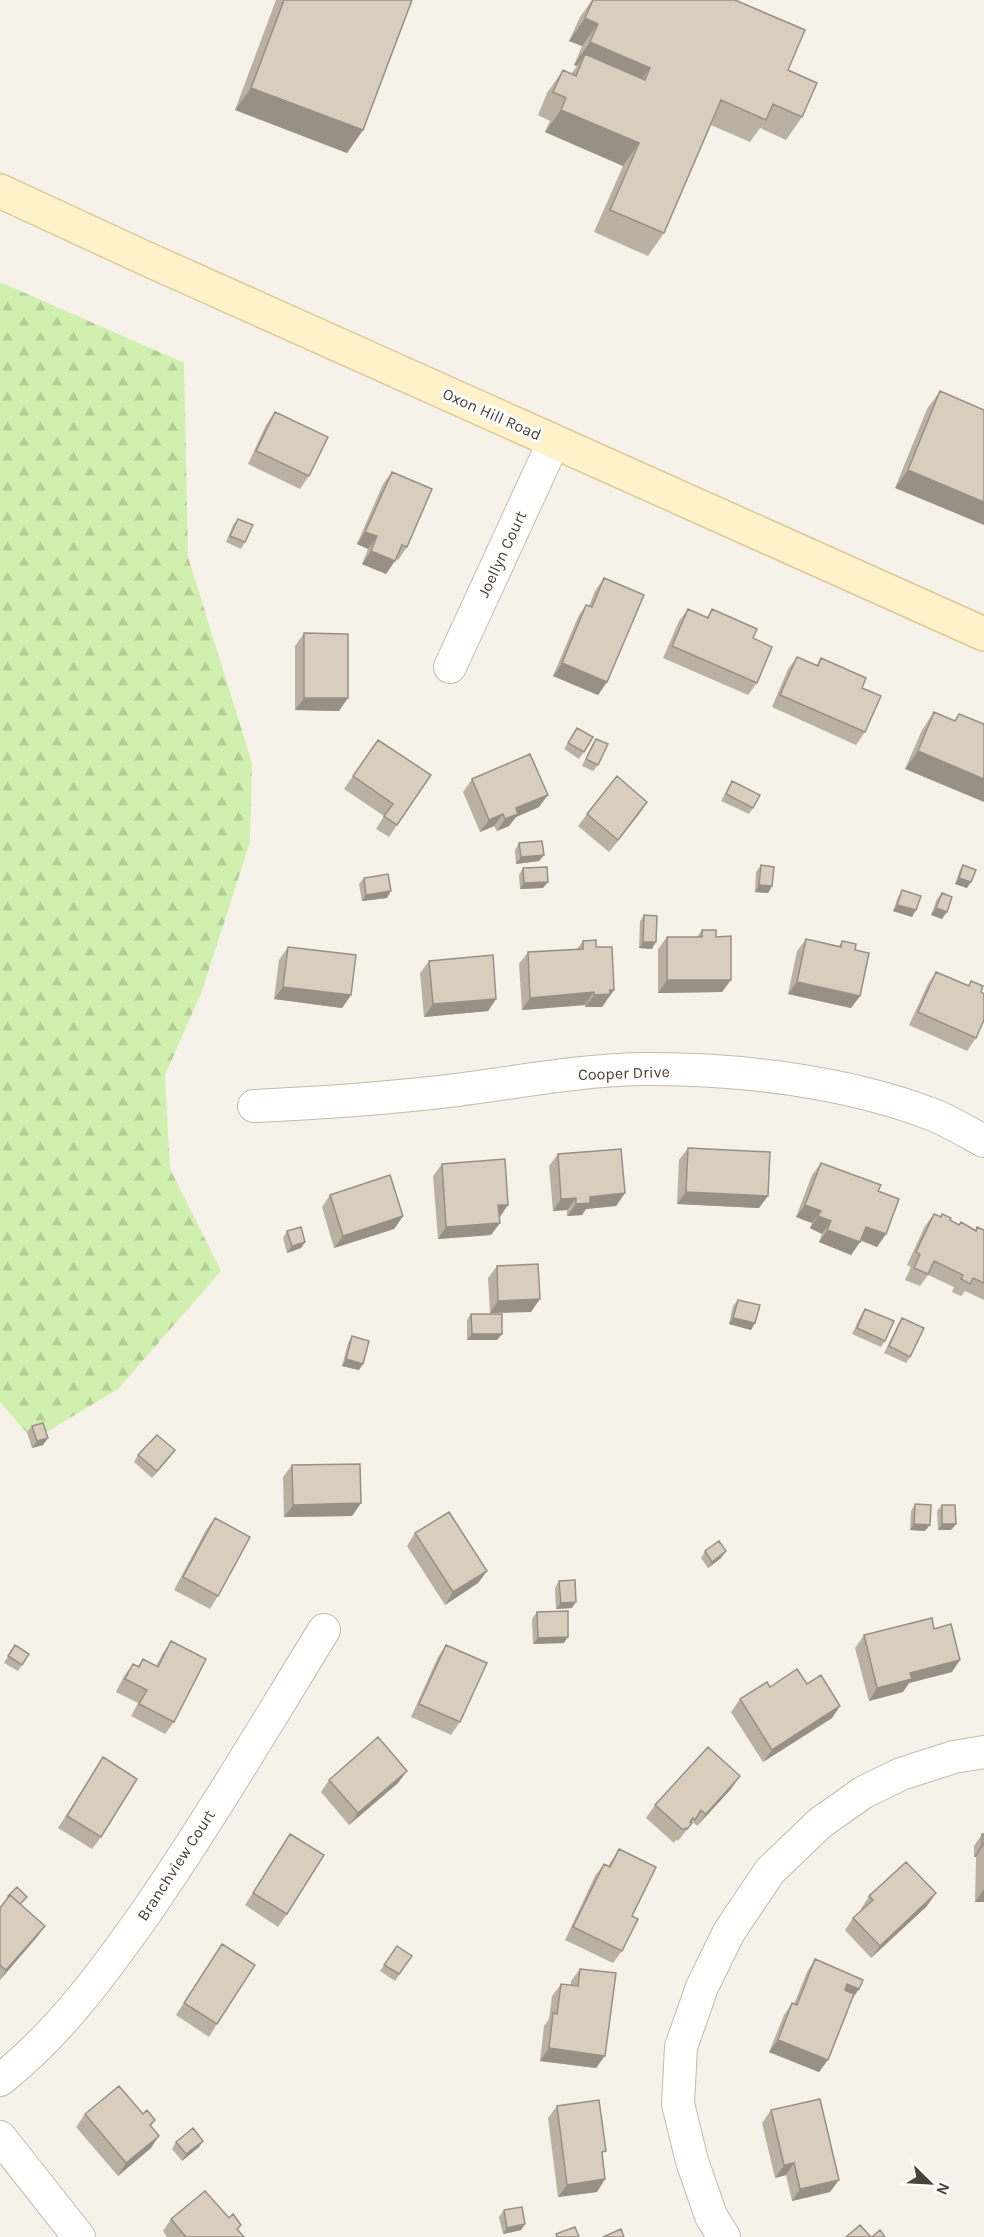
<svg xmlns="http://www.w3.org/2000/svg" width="984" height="2237" viewBox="0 0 984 2237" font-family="Karla,sans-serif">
	<defs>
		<pattern id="forest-firs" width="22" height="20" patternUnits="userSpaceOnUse" patternTransform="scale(1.5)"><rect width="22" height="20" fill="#d1efae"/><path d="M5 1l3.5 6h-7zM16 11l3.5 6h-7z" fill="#b5ce96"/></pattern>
	</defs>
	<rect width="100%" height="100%" fill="#f6f2e9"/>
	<path fill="url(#forest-firs)" d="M 0,282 L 184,363 L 188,557 L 252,763 L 250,842 L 202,991 L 165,1075 L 170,1169 L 221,1271 L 118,1389 L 33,1440 L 0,1402 Z"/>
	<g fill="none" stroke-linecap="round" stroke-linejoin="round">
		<g stroke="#c3baaa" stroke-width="34">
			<path id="minor" d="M 450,667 L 554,441
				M 254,1106 C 322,1103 390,1098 457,1090 C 519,1082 580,1070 642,1069 C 734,1068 845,1081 931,1114 C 949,1121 967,1132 984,1141
				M 0,2080 C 60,2033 106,1969 149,1908 C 211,1817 267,1723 324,1630
				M 0,2137 L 79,2237
				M 724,2237 L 711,2216 L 692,2161 L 678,2104 L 681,2047 L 702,1987 L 729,1932 L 770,1871 L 820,1823 L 864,1792 L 901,1774 L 954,1757 L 984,1752"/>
		</g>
		<g stroke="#dbc894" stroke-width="36">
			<path id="secondary" d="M 0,191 L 147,259 L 984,634"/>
		</g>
		<use href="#minor" stroke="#fff" stroke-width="32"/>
		<use href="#secondary" stroke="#fff2ca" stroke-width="33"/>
	</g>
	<path fill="#bbb1a3" d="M 276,0 L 412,0 L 363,130 L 347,153 L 235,110 Z
		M 592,0 L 735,0 L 788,70 L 802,117 L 786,140 L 760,128 L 750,142 L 711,125 L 664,233 L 648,256 L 594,232 L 623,166 L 545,132 L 550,121 L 538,115 L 547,93 L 563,70 L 571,74 L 577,66 L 574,65 L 582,46 L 569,41 L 580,17 Z
		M 940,391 L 984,410 L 895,488 L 927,409 Z
		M 275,412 L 309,476 L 300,489 L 248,464 L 266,425 Z
		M 392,472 L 407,547 L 398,560 L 396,558 L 386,574 L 362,564 L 368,549 L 357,544 L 383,484 Z
		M 238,519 L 245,542 L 241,549 L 226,542 L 233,525 Z
		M 604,578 L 607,682 L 598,695 L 553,676 L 578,617 L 586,605 L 589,606 L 595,591 Z
		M 688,609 L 707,617 L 712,609 L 753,638 L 757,683 L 748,695 L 663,658 L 679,621 Z
		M 304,633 L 339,711 L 295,710 L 295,646 Z
		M 797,657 L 816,666 L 821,658 L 865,732 L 856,745 L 772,707 L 788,669 Z
		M 934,712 L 954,721 L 959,714 L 984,724 L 905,769 L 922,730 Z
		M 577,728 L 584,752 L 579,759 L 564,749 Z
		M 596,739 L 598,765 L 593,771 L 582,766 L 592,745 Z
		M 378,740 L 431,775 L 389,837 L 376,829 L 384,816 L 344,789 Z
		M 472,779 L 539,807 L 516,817 L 509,826 L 497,831 L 494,826 L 480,832 L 463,792 Z
		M 732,781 L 753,808 L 749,814 L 721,801 L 728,788 Z
		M 587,814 L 639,814 L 609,852 L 578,826 Z
		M 519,843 L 544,855 L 539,861 L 516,864 L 515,850 Z
		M 761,865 L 772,886 L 768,893 L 755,892 L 756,872 Z
		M 963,865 L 967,888 L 955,884 L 959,872 Z
		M 523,868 L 543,888 L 520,889 L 519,875 Z
		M 364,878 L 387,898 L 362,901 L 359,884 Z
		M 902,890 L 912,917 L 893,911 L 898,897 Z
		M 942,893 L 942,919 L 931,915 L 937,899 Z
		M 644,915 L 652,949 L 639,948 L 640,921 Z
		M 702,930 L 722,992 L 658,993 L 658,949 L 667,937 L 697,937 Z
		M 806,939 L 839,946 L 842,941 L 860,996 L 851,1008 L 788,994 L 797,951 Z
		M 583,941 L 606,1002 L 602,1007 L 585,1007 L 585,1005 L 522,1010 L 519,964 L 528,952 L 577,949 Z
		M 288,947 L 351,995 L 342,1008 L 274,999 L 279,960 Z
		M 429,961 L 496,999 L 488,1011 L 424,1017 L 420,973 Z
		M 936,972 L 967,986 L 971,981 L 981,992 L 976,1038 L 967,1051 L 909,1025 L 928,984 Z
		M 688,1148 L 759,1208 L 677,1204 L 679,1160 Z
		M 558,1154 L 625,1193 L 616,1206 L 586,1209 L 582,1215 L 567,1216 L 567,1210 L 553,1211 L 549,1166 Z
		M 821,1163 L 878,1191 L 886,1234 L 877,1247 L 861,1240 L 851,1255 L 819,1242 L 822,1234 L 810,1228 L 812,1223 L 796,1217 L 812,1175 Z
		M 442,1164 L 499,1217 L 491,1235 L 438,1239 L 433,1176 Z
		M 330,1195 L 403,1216 L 394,1229 L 334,1248 L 322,1207 Z
		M 934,1214 L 940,1217 L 942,1214 L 950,1220 L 959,1225 L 961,1222 L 975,1230 L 977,1227 L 984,1230 L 984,1300 L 965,1291 L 961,1296 L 952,1292 L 954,1287 L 928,1275 L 920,1286 L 905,1280 L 911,1267 L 907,1265 L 925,1226 Z
		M 287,1231 L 305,1242 L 301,1248 L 287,1253 L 283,1238 Z
		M 497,1266 L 531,1312 L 490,1313 L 488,1278 Z
		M 738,1300 L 751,1330 L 729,1324 L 733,1306 Z
		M 865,1309 L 885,1341 L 881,1347 L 852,1334 L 861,1315 Z
		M 471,1314 L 502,1334 L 497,1340 L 467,1340 L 467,1320 Z
		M 902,1318 L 910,1357 L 906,1363 L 884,1353 L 898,1324 Z
		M 352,1336 L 359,1370 L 342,1366 L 348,1343 Z
		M 32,1426 L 48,1438 L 43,1445 L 32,1448 L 27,1432 Z
		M 175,1450 L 152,1478 L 134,1462 L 138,1455 Z
		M 292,1465 L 361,1503 L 352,1516 L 284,1517 L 283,1477 Z
		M 915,1504 L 925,1531 L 910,1530 L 911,1511 Z
		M 942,1505 L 956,1524 L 951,1530 L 938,1530 L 937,1511 Z
		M 215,1518 L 218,1596 L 210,1609 L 174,1590 L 206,1530 Z
		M 415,1533 L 487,1571 L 478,1583 L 445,1605 L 407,1546 Z
		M 705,1551 L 721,1558 L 708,1568 L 701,1558 Z
		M 559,1581 L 572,1608 L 556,1609 L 555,1588 Z
		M 537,1612 L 564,1643 L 533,1644 L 532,1619 Z
		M 934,1629 L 952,1672 L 909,1683 L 903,1692 L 869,1701 L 855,1648 L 864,1635 Z
		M 171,1641 L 174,1722 L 165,1734 L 131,1716 L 138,1703 L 116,1692 L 124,1676 L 133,1664 L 138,1666 L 143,1659 L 156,1666 L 163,1653 Z
		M 15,1645 L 29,1654 L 18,1671 L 4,1663 Z
		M 446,1645 L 460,1722 L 451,1735 L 411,1717 L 438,1657 Z
		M 807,1684 L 840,1706 L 832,1718 L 763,1762 L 731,1712 L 740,1699 L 770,1687 Z
		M 103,1757 L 101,1837 L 92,1849 L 58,1828 Z
		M 329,1780 L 398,1783 L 349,1825 L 321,1792 Z
		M 731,1789 L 697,1826 L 693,1822 L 678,1841 L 676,1840 L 674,1843 L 646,1818 L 655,1805 Z
		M 290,1834 L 287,1914 L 278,1927 L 245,1905 Z
		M 982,1834 L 984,1834 L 984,1902 L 975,1902 L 976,1857 L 974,1857 L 974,1846 Z
		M 619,1849 L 632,1916 L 622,1951 L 613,1963 L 565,1940 L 595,1876 L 604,1864 L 608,1866 Z
		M 8,1896 L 21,1905 L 45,1926 L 36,1938 L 0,1980 L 0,1908 Z
		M 869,1896 L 927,1906 L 871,1958 L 845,1930 L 853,1918 L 862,1910 L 861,1909 Z
		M 222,1944 L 217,2024 L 209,2037 L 176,2015 Z
		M 397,1946 L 412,1956 L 395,1981 L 380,1971 Z
		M 815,1959 L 851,2000 L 819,2072 L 769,2052 L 784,2015 L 792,2003 L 794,2004 L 807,1972 Z
		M 580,1969 L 596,2068 L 540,2061 L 544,2026 L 549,2019 L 552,1996 L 561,1984 L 571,1985 L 571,1981 Z
		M 557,2106 L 605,2179 L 597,2192 L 558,2197 L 548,2118 Z
		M 771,2110 L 830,2192 L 792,2201 L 786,2175 L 775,2178 L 762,2123 Z
		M 85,2114 L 143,2114 L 155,2120 L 151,2126 L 151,2148 L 118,2176 L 76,2127 Z
		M 203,2141 L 199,2147 L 182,2161 L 172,2149 L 176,2142 Z
		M 504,2210 L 525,2224 L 521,2230 L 503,2234 L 499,2217 Z
		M 229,2218 L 241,2225 L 238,2230 L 244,2237 L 167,2237 L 163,2231 L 171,2219 Z"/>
	<path fill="#989084" d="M 585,18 L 598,24 L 582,46 L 569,41 Z
		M 590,42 L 650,68 L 634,91 L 585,54 L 577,66 L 574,65 Z
		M 251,88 L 363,130 L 347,153 L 235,110 Z
		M 561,110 L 639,143 L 623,166 L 545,132 Z
		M 908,470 L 984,502 L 984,525 L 895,488 Z
		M 365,532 L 377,536 L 368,549 L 357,544 Z
		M 371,551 L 395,561 L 386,574 L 362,564 Z
		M 562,663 L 607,682 L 598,695 L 553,676 Z
		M 304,698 L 348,698 L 339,711 L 295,710 Z
		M 918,751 L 984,779 L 984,802 L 905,769 Z
		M 548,795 L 539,807 L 516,817 L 509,826 L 497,831 L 505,819 L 516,808 Z
		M 647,802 L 639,814 L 609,852 L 618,840 Z
		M 503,814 L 494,826 L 480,832 L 489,820 Z
		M 544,855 L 539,861 L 516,864 L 521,857 Z
		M 959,878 L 971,882 L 967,888 L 955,884 Z
		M 548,882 L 543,888 L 520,889 L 524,883 Z
		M 759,885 L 772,886 L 768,893 L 755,892 Z
		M 391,891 L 387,898 L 362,901 L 366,895 Z
		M 897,905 L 916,910 L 912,917 L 893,911 Z
		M 936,908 L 947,912 L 942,919 L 931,915 Z
		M 643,942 L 656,942 L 652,949 L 639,948 Z
		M 667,980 L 731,980 L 722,992 L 658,993 Z
		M 797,982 L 860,996 L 851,1008 L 788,994 Z
		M 283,987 L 351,995 L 342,1008 L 274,999 Z
		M 610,990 L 614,990 L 602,1007 L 585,1007 L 594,995 Z
		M 594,992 L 585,1005 L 522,1010 L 530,998 Z
		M 496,999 L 488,1011 L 424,1017 L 433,1004 Z
		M 686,1192 L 768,1196 L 759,1208 L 677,1204 Z
		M 625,1193 L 616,1206 L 586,1209 L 582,1215 L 567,1216 L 576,1204 L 590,1197 Z
		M 576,1198 L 567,1210 L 553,1211 L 561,1199 Z
		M 498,1205 L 508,1205 L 500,1217 Z
		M 805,1205 L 821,1211 L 812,1223 L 796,1217 Z
		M 403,1216 L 394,1229 L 334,1248 L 343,1236 Z
		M 818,1216 L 831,1221 L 822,1234 L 810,1228 Z
		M 500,1223 L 491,1235 L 438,1239 L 446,1227 Z
		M 866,1227 L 886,1234 L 877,1247 L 857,1239 Z
		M 827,1230 L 860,1242 L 851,1255 L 819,1242 Z
		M 305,1242 L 301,1248 L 287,1253 L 292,1246 Z
		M 540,1299 L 531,1312 L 490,1313 L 498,1301 Z
		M 733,1318 L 755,1323 L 751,1330 L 729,1324 Z
		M 472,1334 L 502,1334 L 497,1340 L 467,1340 Z
		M 346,1359 L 363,1364 L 359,1370 L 342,1366 Z
		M 48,1438 L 43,1445 L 32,1448 L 37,1441 Z
		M 175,1450 L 170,1457 L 152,1478 L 157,1471 Z
		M 361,1503 L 352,1516 L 284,1517 L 293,1505 Z
		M 914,1524 L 930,1525 L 925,1531 L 910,1530 Z
		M 942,1524 L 956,1524 L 951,1530 L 938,1530 Z
		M 726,1551 L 721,1558 L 708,1568 L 712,1562 Z
		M 487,1571 L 478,1583 L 445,1605 L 453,1592 Z
		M 576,1602 L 572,1608 L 556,1609 L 561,1603 Z
		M 568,1637 L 564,1643 L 533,1644 L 538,1638 Z
		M 960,1660 L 952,1672 L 909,1683 L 903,1692 L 869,1701 L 877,1688 L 910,1673 Z
		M 840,1706 L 832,1718 L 763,1762 L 772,1750 Z
		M 407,1771 L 398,1783 L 349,1825 L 358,1813 Z
		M 740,1776 L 731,1789 L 697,1826 L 706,1814 Z
		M 982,1844 L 984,1844 L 976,1857 L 974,1857 Z
		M 984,1889 L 984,1902 L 975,1902 Z
		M 936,1893 L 927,1906 L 871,1958 L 880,1946 Z
		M 45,1926 L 36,1938 L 0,1980 L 6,1970 Z
		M 847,1984 L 859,1989 L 850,2002 L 838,1997 Z
		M 778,2040 L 828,2060 L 819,2072 L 769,2052 Z
		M 549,2048 L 605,2056 L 596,2068 L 540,2061 Z
		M 159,2136 L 151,2148 L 118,2176 L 126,2163 Z
		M 203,2141 L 199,2147 L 182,2161 L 186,2154 Z
		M 794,2163 L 786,2175 L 775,2178 L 784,2165 Z
		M 605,2179 L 597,2192 L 558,2197 L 567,2185 Z
		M 839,2180 L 830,2192 L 792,2201 L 800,2189 Z
		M 525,2224 L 521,2230 L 503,2234 L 507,2228 Z"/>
	<path fill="#d9cebd" stroke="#989084" stroke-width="1.5" d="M 284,0 L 412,0 L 363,130 L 251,88 Z
		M 593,0 L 735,0 L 805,30 L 788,70 L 817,83 L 802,117 L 773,104 L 766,120 L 721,100 L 664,233 L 610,210 L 639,143 L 561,110 L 566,98 L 553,92 L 563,70 L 576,76 L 585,54 L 645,80 L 650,68 L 590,42 L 598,24 L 585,18 Z
		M 940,391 L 984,410 L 984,502 L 908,470 Z
		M 275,412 L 328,437 L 309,476 L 256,451 Z
		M 392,472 L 432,489 L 407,547 L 402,545 L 395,561 L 371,551 L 377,536 L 365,532 Z
		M 238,519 L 253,525 L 245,542 L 230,536 Z
		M 604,578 L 644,595 L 607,682 L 562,663 L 586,605 L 592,607 Z
		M 688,609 L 708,618 L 712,609 L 757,629 L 753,638 L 772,647 L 757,683 L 672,646 Z
		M 304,633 L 348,634 L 348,698 L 304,698 Z
		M 797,657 L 818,666 L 821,658 L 866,678 L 862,688 L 881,696 L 865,732 L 780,695 Z
		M 934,712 L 955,721 L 959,714 L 984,724 L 984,779 L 918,751 Z
		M 577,728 L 593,737 L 584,752 L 568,743 Z
		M 596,739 L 608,744 L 598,765 L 586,759 Z
		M 378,740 L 431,775 L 397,825 L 384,816 L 393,804 L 353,776 Z
		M 530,754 L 548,795 L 516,808 L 518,814 L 505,819 L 503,814 L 489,820 L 472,779 Z
		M 617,776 L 647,802 L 618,840 L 587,814 Z
		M 732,781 L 760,795 L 753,808 L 726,794 Z
		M 542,841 L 544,855 L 521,857 L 519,843 Z
		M 761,865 L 774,867 L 772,886 L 759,885 Z
		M 963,865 L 976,870 L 971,882 L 959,878 Z
		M 547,867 L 548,882 L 524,883 L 523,868 Z
		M 388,874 L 391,891 L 366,895 L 364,878 Z
		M 902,890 L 921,896 L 916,910 L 897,905 Z
		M 942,893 L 952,897 L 947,912 L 936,908 Z
		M 644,915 L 657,916 L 656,942 L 643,942 Z
		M 702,930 L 716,930 L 716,937 L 731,936 L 731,980 L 667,980 L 667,937 L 702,937 Z
		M 806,939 L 841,947 L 842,941 L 856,944 L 855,950 L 869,953 L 860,996 L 797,982 Z
		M 596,940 L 596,947 L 612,947 L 614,990 L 610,990 L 610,994 L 594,995 L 594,992 L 530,998 L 528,952 L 583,949 L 583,941 Z
		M 288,947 L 356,955 L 351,995 L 283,987 Z
		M 493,955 L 496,999 L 433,1004 L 429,961 Z
		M 936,972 L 969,986 L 971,981 L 983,986 L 981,992 L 984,994 L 984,1020 L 976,1038 L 918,1012 Z
		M 688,1148 L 770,1152 L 768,1196 L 686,1192 Z
		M 621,1149 L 625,1193 L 590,1197 L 590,1203 L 576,1204 L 576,1198 L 561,1199 L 558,1154 Z
		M 505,1159 L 508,1205 L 498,1205 L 500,1223 L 446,1227 L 442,1164 Z
		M 821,1163 L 881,1185 L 878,1191 L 899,1199 L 886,1234 L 866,1227 L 860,1242 L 827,1230 L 831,1221 L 818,1216 L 821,1211 L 805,1205 Z
		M 390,1175 L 403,1216 L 343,1236 L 330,1195 Z
		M 934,1214 L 941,1217 L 942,1214 L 951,1218 L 950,1220 L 959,1225 L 961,1222 L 976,1231 L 977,1227 L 984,1230 L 984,1283 L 973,1278 L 970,1284 L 961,1279 L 963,1275 L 934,1261 L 928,1274 L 914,1268 L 920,1254 L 916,1252 Z
		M 301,1227 L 305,1242 L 292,1246 L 287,1231 Z
		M 538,1264 L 540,1299 L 498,1301 L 497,1266 Z
		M 738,1300 L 760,1305 L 755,1323 L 733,1318 Z
		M 865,1309 L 894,1321 L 885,1341 L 857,1328 Z
		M 471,1314 L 502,1314 L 502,1334 L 472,1334 Z
		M 902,1318 L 924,1328 L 910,1357 L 889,1346 Z
		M 352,1336 L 369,1341 L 363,1364 L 346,1359 Z
		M 43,1423 L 48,1438 L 37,1441 L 32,1426 Z
		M 157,1435 L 175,1450 L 157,1471 L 138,1455 Z
		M 360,1464 L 361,1503 L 293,1505 L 292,1465 Z
		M 915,1504 L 931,1505 L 930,1525 L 914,1524 Z
		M 942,1505 L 955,1505 L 956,1524 L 942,1524 Z
		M 449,1512 L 487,1571 L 453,1592 L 415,1533 Z
		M 215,1518 L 250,1537 L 218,1596 L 183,1577 Z
		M 719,1541 L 726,1551 L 712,1562 L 705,1551 Z
		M 575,1580 L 576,1602 L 561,1603 L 559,1581 Z
		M 568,1611 L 568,1637 L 538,1638 L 537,1612 Z
		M 932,1618 L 934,1629 L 951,1624 L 960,1660 L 910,1673 L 912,1679 L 877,1688 L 864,1635 Z
		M 171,1641 L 206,1659 L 174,1722 L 139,1704 L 147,1690 L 125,1679 L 133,1664 L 139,1667 L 143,1659 L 158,1667 Z
		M 15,1645 L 29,1654 L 22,1665 L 8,1656 Z
		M 446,1645 L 487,1663 L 460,1722 L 419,1704 Z
		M 797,1669 L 807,1684 L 821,1675 L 840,1706 L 772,1750 L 740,1699 L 767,1682 L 770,1687 Z
		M 378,1737 L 407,1771 L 358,1813 L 329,1780 Z
		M 708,1747 L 740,1776 L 706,1814 L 701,1810 L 695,1820 L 693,1818 L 690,1822 L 692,1823 L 687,1829 L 685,1828 L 683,1830 L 655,1805 Z
		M 103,1757 L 137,1779 L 101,1837 L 67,1816 Z
		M 290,1834 L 324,1855 L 287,1914 L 253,1893 Z
		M 982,1834 L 984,1834 L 984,1844 L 982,1844 Z
		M 619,1849 L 656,1867 L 632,1916 L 638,1919 L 622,1951 L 573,1927 L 604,1864 L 610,1867 Z
		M 906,1862 L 936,1893 L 880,1946 L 853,1918 L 873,1900 L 869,1896 Z
		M 17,1887 L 27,1897 L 20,1904 L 10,1895 L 9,1897 L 8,1896 Z
		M 10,1895 L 45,1926 L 6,1970 L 0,1965 L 0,1908 Z
		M 222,1944 L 255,1965 L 217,2024 L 184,2003 Z
		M 397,1946 L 412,1956 L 399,1974 L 384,1965 Z
		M 815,1959 L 863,1980 L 859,1989 L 847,1984 L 845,1990 L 854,1994 L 828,2060 L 778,2040 L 792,2003 L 797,2005 Z
		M 580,1969 L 616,1973 L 605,2056 L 549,2048 L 553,2013 L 557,2014 L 561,1984 L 578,1986 Z
		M 119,2086 L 143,2114 L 147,2110 L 155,2120 L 150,2125 L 159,2136 L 126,2163 L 85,2114 Z
		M 820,2099 L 839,2180 L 800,2189 L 794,2163 L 784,2165 L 771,2110 Z
		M 599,2100 L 606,2151 L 602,2152 L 605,2179 L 567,2185 L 557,2106 Z
		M 193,2128 L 203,2141 L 186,2154 L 176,2142 Z
		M 205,2191 L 229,2218 L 233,2214 L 241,2225 L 237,2229 L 244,2237 L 186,2237 L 171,2219 Z
		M 522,2207 L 525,2224 L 507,2228 L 504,2210 Z
		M 860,2225 L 871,2237 L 846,2237 Z
		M 575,2227 L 579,2237 L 557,2237 L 556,2234 Z
		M 621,2229 L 624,2237 L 603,2237 Z
		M 880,2230 L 885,2237 L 872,2237 Z"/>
	<g text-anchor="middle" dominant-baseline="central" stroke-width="6" stroke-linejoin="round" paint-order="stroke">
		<g font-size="16" fill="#4b4336" stroke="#fff">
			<text transform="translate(492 414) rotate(24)">Oxon Hill Road</text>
			<text transform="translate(502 554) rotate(-65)">Joellyn Court</text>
			<text transform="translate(624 1073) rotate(-2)">Cooper Drive</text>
			<text transform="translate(176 1865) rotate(-57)">Branchview Court</text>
		</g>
	</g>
	<g transform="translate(930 2183) rotate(114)" stroke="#ffffff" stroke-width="4.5" paint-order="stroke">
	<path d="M0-4.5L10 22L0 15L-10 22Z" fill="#4b4336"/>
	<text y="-9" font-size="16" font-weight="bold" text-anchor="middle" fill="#4b4336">N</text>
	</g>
</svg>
